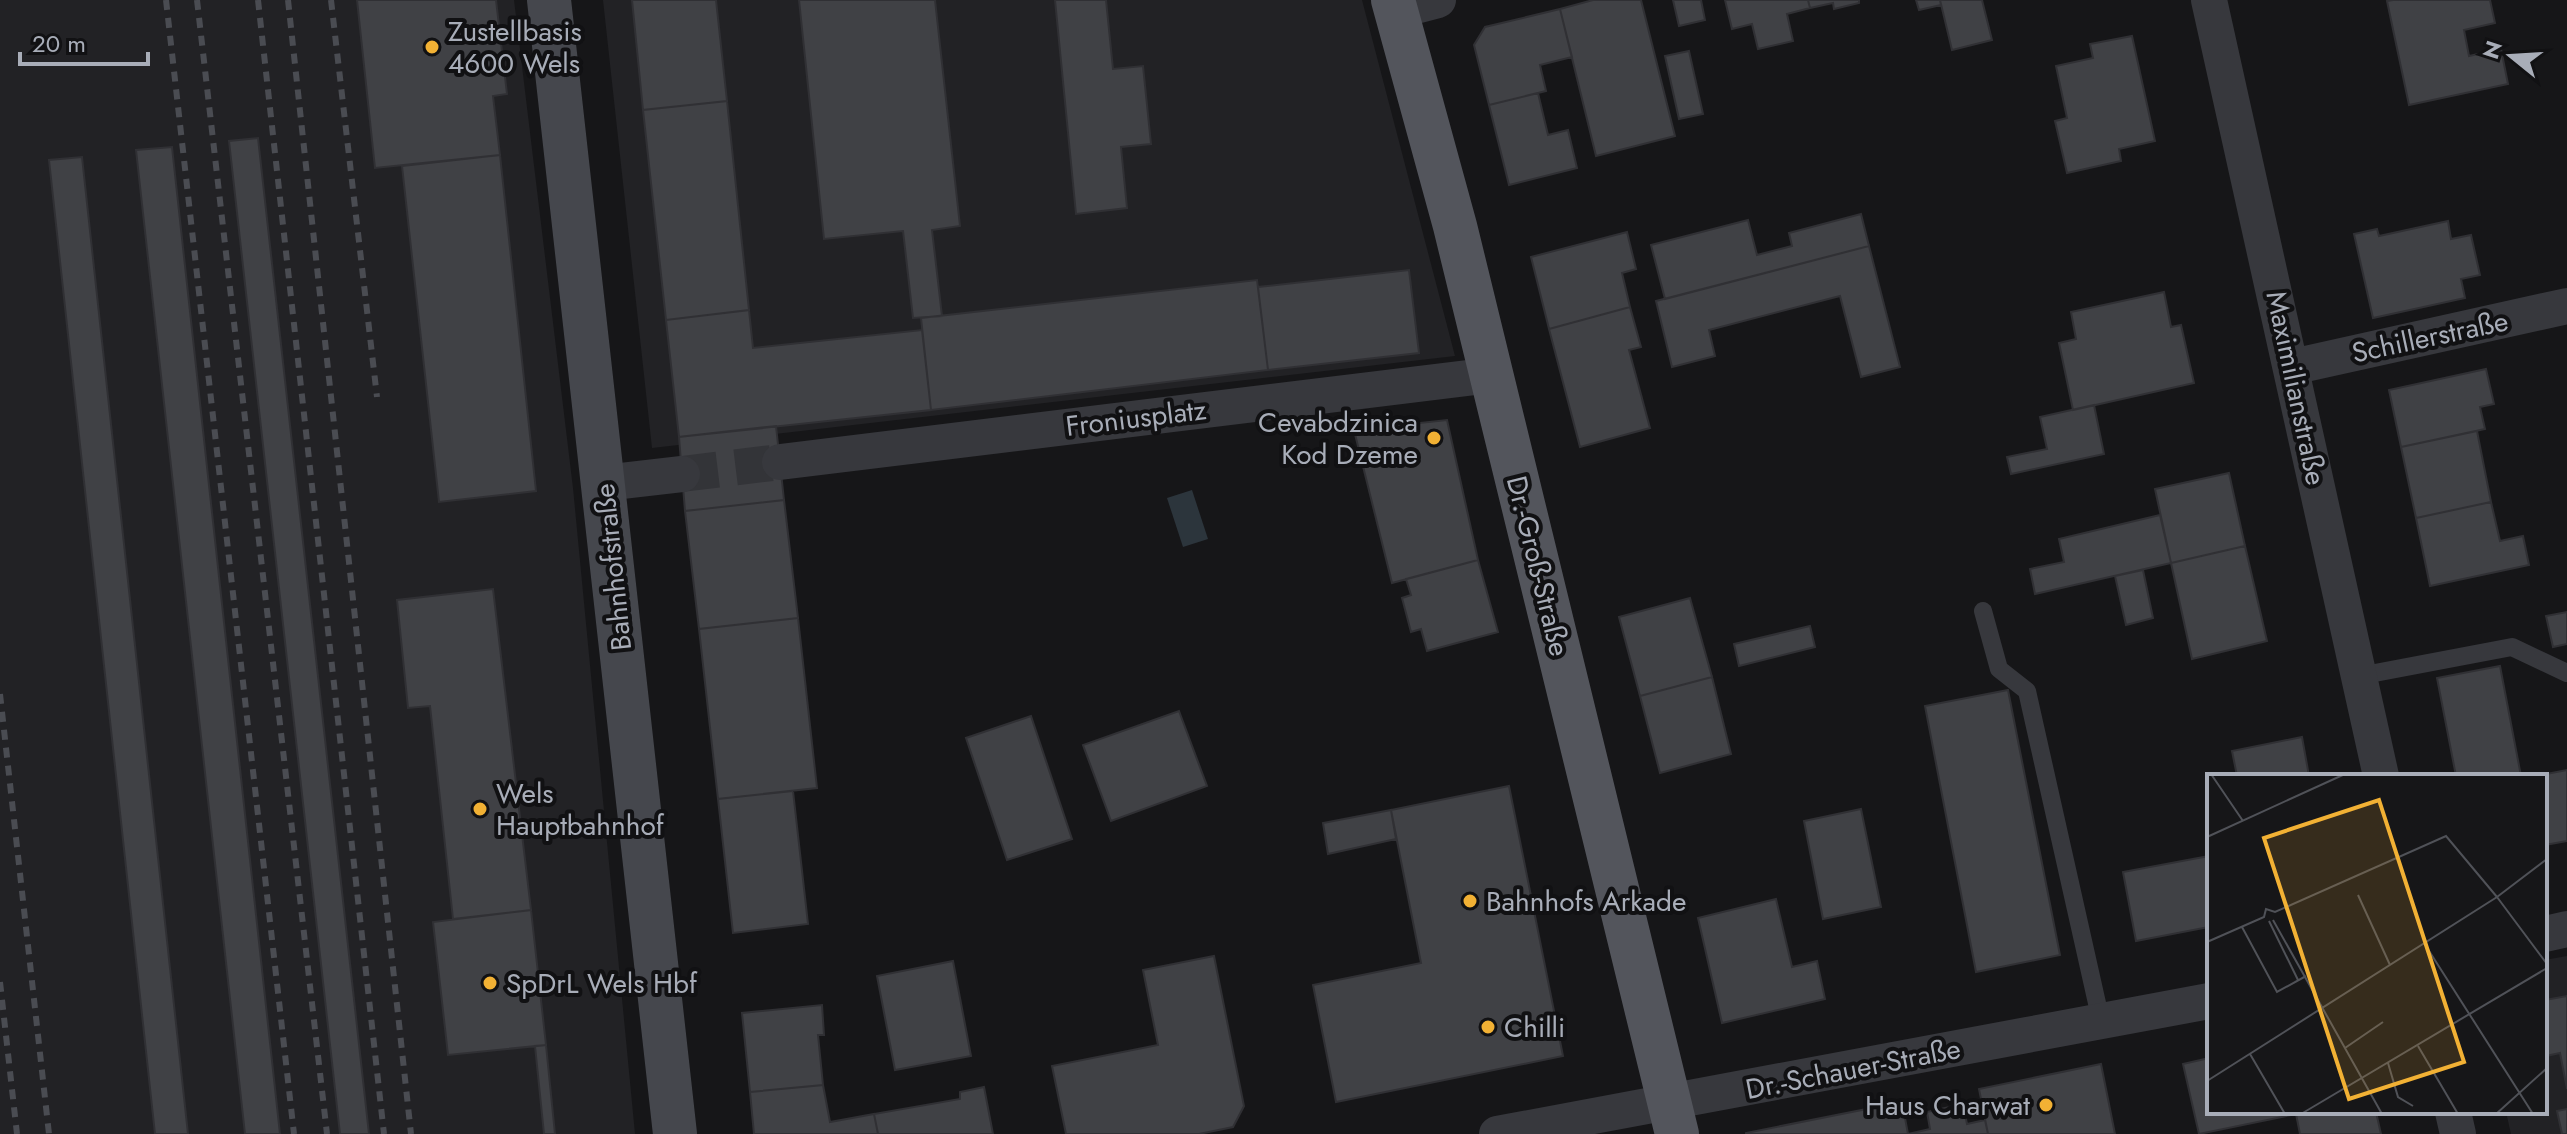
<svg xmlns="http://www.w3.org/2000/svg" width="2567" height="1134" viewBox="0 0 2567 1134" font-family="Jost,sans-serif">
	<rect width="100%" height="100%" fill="#161618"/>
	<path fill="#222225" d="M 0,0 L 514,0 L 573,488 L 635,1134 L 0,1134 Z
		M 603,0 L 1362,0 L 1455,356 L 652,448 Z
		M 2567,956 L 2567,1134 L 2511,1134 L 2506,1112 L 2545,1112 L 2545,960 Z"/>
	<path fill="#2c353c" d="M 1192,490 L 1208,539 L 1183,547 L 1167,498 Z"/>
	<path fill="#404145" stroke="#303034" stroke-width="2" d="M 357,0 L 496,0 L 507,94 L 493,96 L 500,155 L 375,168 Z
		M 632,0 L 716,0 L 727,101 L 643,110 Z
		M 799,0 L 935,0 L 960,226 L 932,230 L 942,316 L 913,318 L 903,231 L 824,239 Z
		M 1055,0 L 1106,0 L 1113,69 L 1143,66 L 1151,144 L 1121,147 L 1127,208 L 1076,214 Z
		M 1593,0 L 1641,0 L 1675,136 L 1596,156 L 1560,9 Z
		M 1673,0 L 1701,0 L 1705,20 L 1679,26 Z
		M 1725,0 L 1808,0 L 1810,8 L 1787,14 L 1793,41 L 1758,49 L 1752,24 L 1732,29 Z
		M 1808,0 L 1859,0 L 1859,3 L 1834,9 L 1833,3 L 1810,8 Z
		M 1916,0 L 1940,0 L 1941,5 L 1919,10 Z
		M 1940,0 L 1982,0 L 1992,40 L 1952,50 Z
		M 2393,0 L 2490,0 L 2495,23 L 2464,30 L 2469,56 L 2501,49 L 2508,84 L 2409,105 L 2387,1 Z
		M 1560,9 L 1572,57 L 1540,65 L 1546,91 L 1489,105 L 1474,45 L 1485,27 Z
		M 2132,36 L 2155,141 L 2119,149 L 2121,161 L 2067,173 L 2055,121 L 2067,118 L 2056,66 L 2093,58 L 2090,44 Z
		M 1689,51 L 1703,114 L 1679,119 L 1665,56 Z
		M 1538,93 L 1548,135 L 1568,130 L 1577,168 L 1509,185 L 1489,105 Z
		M 727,101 L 749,310 L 666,320 L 643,110 Z
		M 258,138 L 369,1134 L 340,1134 L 229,141 Z
		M 172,147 L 280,1134 L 245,1134 L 136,150 Z
		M 500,155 L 536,491 L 439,502 L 402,166 Z
		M 82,157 L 188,1134 L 155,1134 L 49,160 Z
		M 1861,214 L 1869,246 L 1665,299 L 1651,245 L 1748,220 L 1757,255 L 1792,246 L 1789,233 Z
		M 2448,221 L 2451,239 L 2471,235 L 2480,275 L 2461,279 L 2465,298 L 2373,318 L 2354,234 L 2377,229 L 2379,236 Z
		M 1627,232 L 1636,269 L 1622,273 L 1630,307 L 1549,329 L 1531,257 Z
		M 1869,246 L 1900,367 L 1861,377 L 1840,296 L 1709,330 L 1715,356 L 1672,367 L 1656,301 Z
		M 1409,270 L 1419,353 L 1268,370 L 1258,287 Z
		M 1257,280 L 1268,370 L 931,410 L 921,318 Z
		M 2164,292 L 2171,327 L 2181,325 L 2194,383 L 2073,410 L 2059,343 L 2076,339 L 2071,312 Z
		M 1630,307 L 1641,347 L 1629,350 L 1650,428 L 1580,447 L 1549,329 Z
		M 749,310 L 753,348 L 922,330 L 931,410 L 679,437 L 666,320 Z
		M 2486,369 L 2494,404 L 2480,407 L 2485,429 L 2401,447 L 2389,390 Z
		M 2094,405 L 2104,454 L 2011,474 L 2007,457 L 2047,449 L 2040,417 Z
		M 1447,420 L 1478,560 L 1392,583 L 1354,430 Z
		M 776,426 L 784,500 L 685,511 L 679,437 Z
		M 2477,431 L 2491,502 L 2416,518 L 2401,447 Z
		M 2229,473 L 2245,546 L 2171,563 L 2155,489 Z
		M 784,500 L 798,618 L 699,629 L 685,511 Z
		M 2491,502 L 2500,541 L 2523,536 L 2529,565 L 2430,586 L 2416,518 Z
		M 2160,515 L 2171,563 L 2035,594 L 2030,569 L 2064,562 L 2059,539 Z
		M 2245,546 L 2267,641 L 2192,659 L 2171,563 Z
		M 1478,560 L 1498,632 L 1427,651 L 1421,629 L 1411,632 L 1402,598 L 1411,595 L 1406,579 Z
		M 2143,570 L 2153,618 L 2126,625 L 2115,576 Z
		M 493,589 L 531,910 L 453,919 L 430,706 L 408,708 L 397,600 Z
		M 1690,598 L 1712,677 L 1640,696 L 1619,617 Z
		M 2567,612 L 2567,644 L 2553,647 L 2546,616 Z
		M 798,618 L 817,788 L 718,799 L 699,629 Z
		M 1810,626 L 1815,647 L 1739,666 L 1734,644 Z
		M 2500,666 L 2521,776 L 2456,776 L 2437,678 Z
		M 1712,677 L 1731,754 L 1660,773 L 1640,696 Z
		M 2008,690 L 2060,955 L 1976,972 L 1925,706 Z
		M 1179,711 L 1207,786 L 1111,821 L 1083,745 Z
		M 1031,716 L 1072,839 L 1007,860 L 966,738 Z
		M 2302,737 L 2309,776 L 2237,776 L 2232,751 Z
		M 2567,770 L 2567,841 L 2545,845 L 2545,776 L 2536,776 Z
		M 1509,786 L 1563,1056 L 1336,1102 L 1313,985 L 1421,963 L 1391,810 Z
		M 793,791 L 808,924 L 733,933 L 718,799 Z
		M 1861,809 L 1881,907 L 1823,919 L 1804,821 Z
		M 1391,810 L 1396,839 L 1328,854 L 1323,823 Z
		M 2209,856 L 2209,927 L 2136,941 L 2123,872 Z
		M 1776,899 L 1792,967 L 1817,961 L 1825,999 L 1722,1023 L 1698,918 Z
		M 531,910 L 546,1045 L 448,1055 L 433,922 Z
		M 1214,956 L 1244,1106 L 1233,1127 L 1199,1134 L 1066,1134 L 1052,1066 L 1158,1045 L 1143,970 Z
		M 953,961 L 971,1056 L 895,1070 L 877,976 Z
		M 2567,996 L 2567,1089 L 2560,1053 L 2546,1056 L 2545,1053 L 2545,1000 Z
		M 822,1005 L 824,1035 L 818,1035 L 823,1085 L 750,1092 L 742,1013 Z
		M 546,1045 L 555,1134 L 544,1134 L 535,1046 Z
		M 2209,1058 L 2209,1112 L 2376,1112 L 2381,1134 L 2300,1134 L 2296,1114 L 2199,1134 L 2183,1064 Z
		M 2101,1064 L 2115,1134 L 1988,1134 L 1979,1089 Z
		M 823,1085 L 830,1122 L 874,1114 L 878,1134 L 754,1134 L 750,1092 Z
		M 984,1087 L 993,1134 L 878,1134 L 874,1114 L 960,1099 L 960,1092 Z
		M 1902,1102 L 1908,1134 L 1746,1134 L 1746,1133 Z
		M 1963,1104 L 1967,1124 L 1985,1120 L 1988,1134 L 1908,1134 L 1930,1129 L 1927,1112 Z
		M 2567,1109 L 2567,1134 L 2562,1134 L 2557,1111 Z"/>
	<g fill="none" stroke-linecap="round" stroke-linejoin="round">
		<path stroke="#333438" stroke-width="36" stroke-dasharray="36 18" stroke-linecap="butt" d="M 682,474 L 780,462"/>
		<path stroke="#37383d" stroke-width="18" d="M 1983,611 L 1999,669 L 2027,691 L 2101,1021
			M 2359,676 L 2512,647 L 2567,673"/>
		<path stroke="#37383d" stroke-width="36" d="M 2209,0 L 2381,776
			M 1396,11 L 1438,0
			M 2292,367 L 2567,306
			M 780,462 L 1492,375
			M 604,483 L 682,474
			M 2545,934 L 2567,929
			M 2453,1112 L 2458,1134
			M 1497,1134 L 2209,1001"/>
		<path stroke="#45474d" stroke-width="44" d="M 549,0 L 675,1134"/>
		<path stroke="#53555c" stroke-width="44" d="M 1393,0 L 1455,226 L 1677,1134"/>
		<path stroke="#4a4c52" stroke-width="6" stroke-dasharray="10 8" stroke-linecap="butt" d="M 166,0 L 294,1134
			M 197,0 L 327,1134
			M 258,0 L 384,1134
			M 288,0 L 411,1134
			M 331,0 L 377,397
			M 0,694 L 49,1134
			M 0,982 L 17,1134"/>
	</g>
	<g fill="#f2b134" stroke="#111113" stroke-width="3">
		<circle cx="432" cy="47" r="8"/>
		<circle cx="1434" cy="438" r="8"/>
		<circle cx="480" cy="809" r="8"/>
		<circle cx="1470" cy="901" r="8"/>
		<circle cx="490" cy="983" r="8"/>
		<circle cx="1488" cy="1027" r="8"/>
		<circle cx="2046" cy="1105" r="8"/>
	</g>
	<g text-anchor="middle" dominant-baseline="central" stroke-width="8" stroke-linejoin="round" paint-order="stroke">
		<g font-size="28" fill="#a8adb8" stroke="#111113" text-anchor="start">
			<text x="448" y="31">Zustellbasis<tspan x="448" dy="32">4600 Wels</tspan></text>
			<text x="1418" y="422" text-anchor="end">Cevabdzinica<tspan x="1418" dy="32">Kod Dzeme</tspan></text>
			<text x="496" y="793">Wels<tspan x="496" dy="32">Hauptbahnhof</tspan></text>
			<text x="1486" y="901">Bahnhofs Arkade</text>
			<text x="506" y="983">SpDrL Wels Hbf</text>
			<text x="1504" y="1027">Chilli</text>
			<text x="2030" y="1105" text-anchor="end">Haus Charwat</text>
		</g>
		<g font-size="28" fill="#a8adb8" stroke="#111113">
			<text transform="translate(2430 337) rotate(-12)">Schillerstraße</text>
			<text transform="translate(2296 388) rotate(78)">Maximilianstraße</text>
			<text transform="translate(1136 418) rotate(-7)">Froniusplatz</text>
			<text transform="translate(1538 566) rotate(76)">Dr.-Groß-Straße</text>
			<text transform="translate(613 567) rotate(-96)">Bahnhofstraße</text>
			<text transform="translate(1853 1069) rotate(-11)">Dr.-Schauer-Straße</text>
		</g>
	</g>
	<g transform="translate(2207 774)">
		<rect width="340" height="340" fill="#161618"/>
		<path fill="none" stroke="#505258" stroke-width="2" d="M 4,0 L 36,47M 0,63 L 138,0M 151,121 L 183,191M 290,123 L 340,190M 66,146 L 175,340M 62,147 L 91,206M 35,153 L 70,218 L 99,202M 0,168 L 57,143 L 59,135 L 68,138 L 239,62 L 290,123M 217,169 L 326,340M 211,272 L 251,340M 138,274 L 176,248M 43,280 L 78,340M 181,289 L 191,323 L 206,332M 0,307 L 290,123 L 340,85M 94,340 L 340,194M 289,340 L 340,294"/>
		<path fill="#f2b134" fill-opacity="0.15" stroke="#f2b134" stroke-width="4" d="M 172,26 L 257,288 L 142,325 L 57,64 Z"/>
		<rect width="340" height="340" fill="none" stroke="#a8adb8" stroke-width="4"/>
	</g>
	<g transform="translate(2511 56) rotate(288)" stroke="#111113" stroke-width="6" paint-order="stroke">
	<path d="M0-6L14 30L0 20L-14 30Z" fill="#a8adb8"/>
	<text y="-12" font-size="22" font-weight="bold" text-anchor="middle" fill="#a8adb8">N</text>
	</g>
	<path d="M20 52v12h128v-12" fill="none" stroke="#a8adb8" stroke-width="4"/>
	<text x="32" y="52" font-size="24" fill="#a8adb8" stroke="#111113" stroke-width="6" paint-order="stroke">20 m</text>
</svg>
